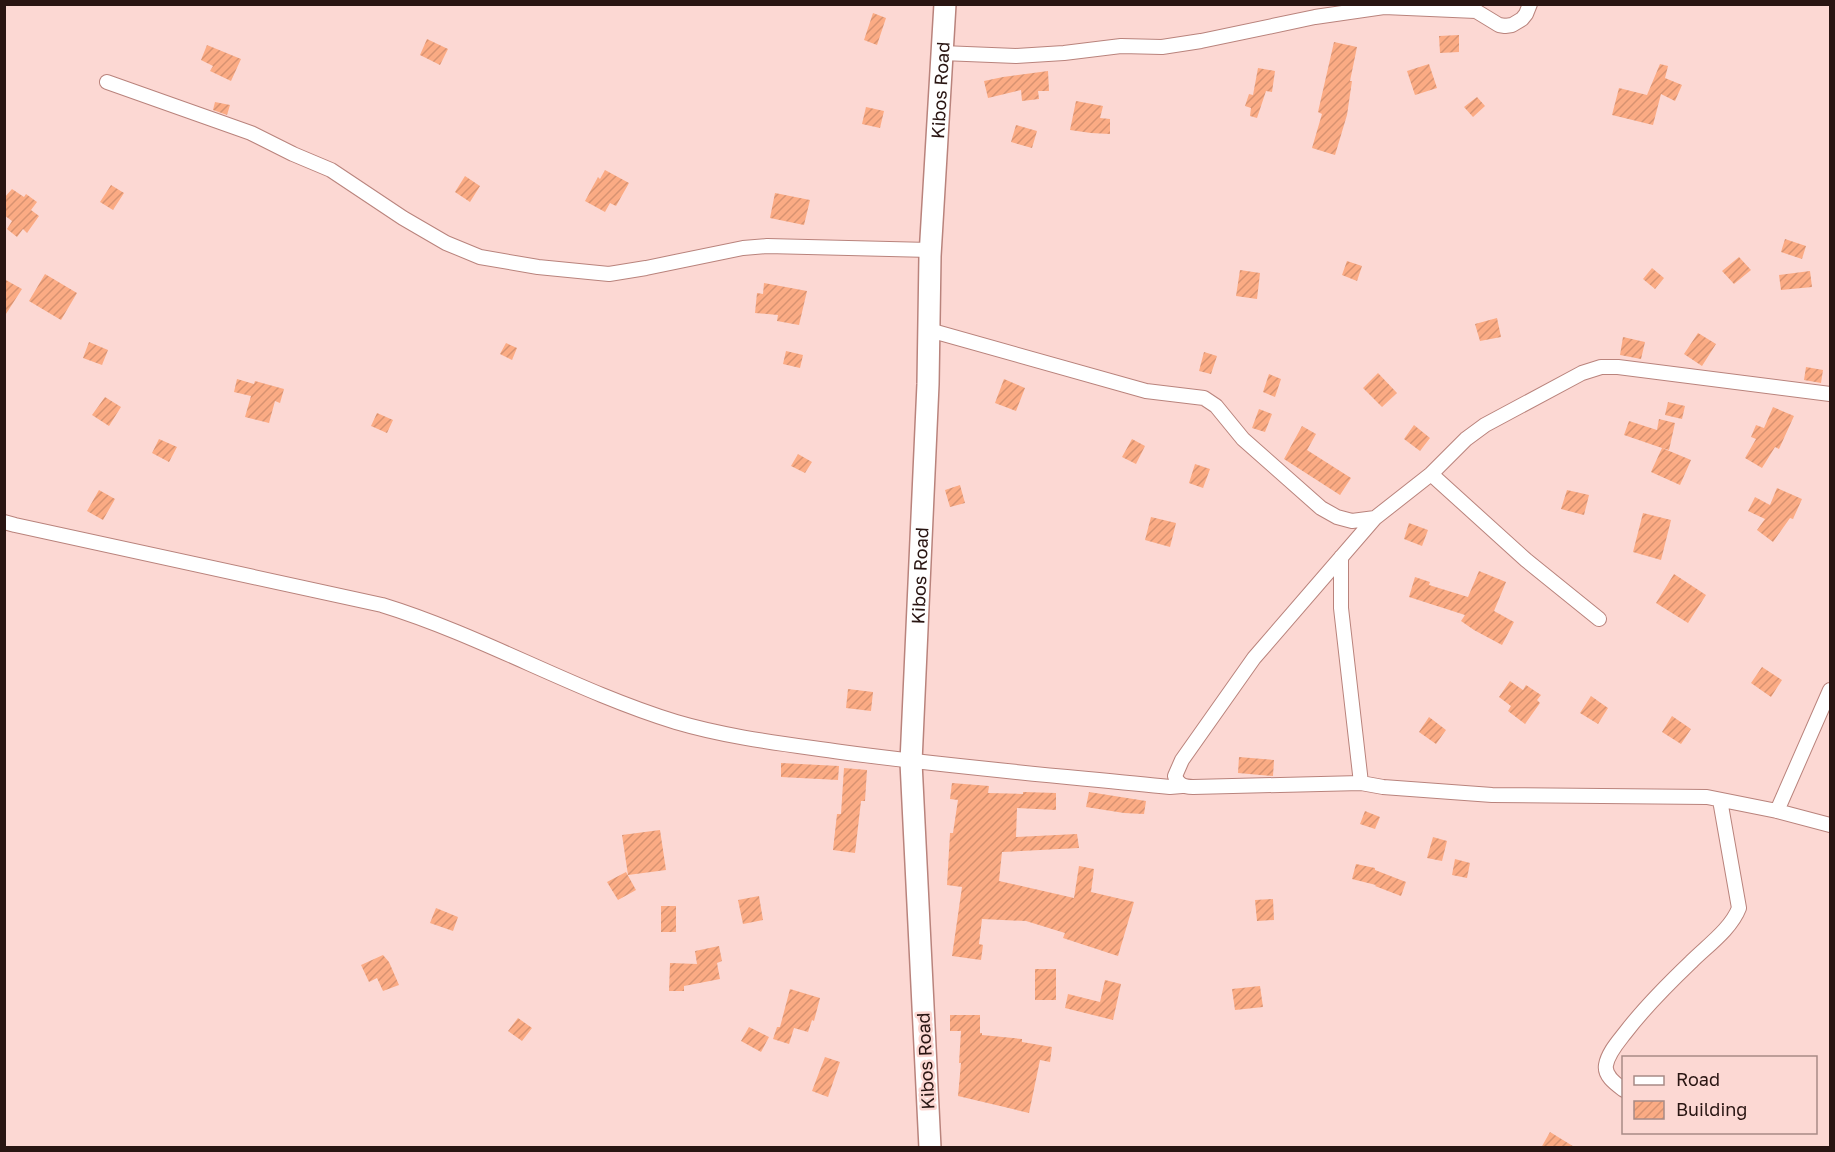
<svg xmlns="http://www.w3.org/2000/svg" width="1835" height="1152" viewBox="0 0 1835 1152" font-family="'Golos Text',sans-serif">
	<defs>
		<pattern id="building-hatch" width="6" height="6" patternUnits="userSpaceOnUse" patternTransform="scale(1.5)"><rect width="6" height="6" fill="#fbab84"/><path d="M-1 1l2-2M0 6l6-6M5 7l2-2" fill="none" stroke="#d79271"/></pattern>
	</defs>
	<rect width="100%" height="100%" fill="#fcd8d3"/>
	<path fill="url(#building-hatch)" d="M 873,13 L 886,18 L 877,45 L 864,40 Z
		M 1459,35 L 1459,52 L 1440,53 L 1439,36 Z
		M 427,39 L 448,49 L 440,65 L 420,55 Z
		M 1334,42 L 1357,47 L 1350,81 L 1352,81 L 1347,115 L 1335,155 L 1312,148 L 1322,114 L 1318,112 Z
		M 207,45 L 241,59 L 231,81 L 210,71 L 213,66 L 201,60 Z
		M 1429,64 L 1437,88 L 1415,95 L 1407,71 Z
		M 1660,64 L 1668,66 L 1665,78 L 1682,85 L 1675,101 L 1661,94 L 1653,125 L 1612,115 L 1619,88 L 1647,95 Z
		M 1258,68 L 1275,71 L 1272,92 L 1266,91 L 1257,118 L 1250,116 L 1251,108 L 1245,106 L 1249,94 L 1253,95 Z
		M 1048,71 L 1049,91 L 1038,91 L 1039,99 L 1022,101 L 1021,90 L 988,98 L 984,81 L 1003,77 Z
		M 1477,97 L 1485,106 L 1473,117 L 1464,107 Z
		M 1076,101 L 1103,106 L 1100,118 L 1110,119 L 1110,134 L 1091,133 L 1070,130 Z
		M 215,102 L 230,105 L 227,115 L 213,110 Z
		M 866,107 L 884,111 L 880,128 L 862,124 Z
		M 1016,125 L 1037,131 L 1032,148 L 1011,142 Z
		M 605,170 L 629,183 L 616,206 L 610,203 L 605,212 L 585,201 L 598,177 L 600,179 Z
		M 465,176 L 480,186 L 470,202 L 455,192 Z
		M 111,185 L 124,193 L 113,210 L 100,202 Z
		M 12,189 L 24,197 L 26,194 L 37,202 L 31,210 L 39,216 L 27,233 L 23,229 L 17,237 L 7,229 L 12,221 L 4,215 L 4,198 Z
		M 775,193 L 810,200 L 804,225 L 770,218 Z
		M 1785,239 L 1806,246 L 1802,259 L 1781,252 Z
		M 1739,257 L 1751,270 L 1734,284 L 1722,271 Z
		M 1347,261 L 1362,266 L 1357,281 L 1342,275 Z
		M 1652,268 L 1664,278 L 1655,289 L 1643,279 Z
		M 1240,270 L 1260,273 L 1257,299 L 1236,296 Z
		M 1810,271 L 1812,287 L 1781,290 L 1779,275 Z
		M 45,274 L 77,293 L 61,320 L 29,301 Z
		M 4,279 L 22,289 L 4,317 Z
		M 764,283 L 807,291 L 799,325 L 777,321 L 778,315 L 755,313 L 757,293 L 763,294 Z
		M 1497,318 L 1501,337 L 1480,341 L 1475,324 Z
		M 1698,333 L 1716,344 L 1702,366 L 1684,354 Z
		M 1623,337 L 1645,342 L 1641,359 L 1620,355 Z
		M 89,342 L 108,350 L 102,365 L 83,358 Z
		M 506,343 L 517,348 L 512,360 L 500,354 Z
		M 786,351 L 803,355 L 800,368 L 783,364 Z
		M 1204,352 L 1217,356 L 1211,374 L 1199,371 Z
		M 1806,367 L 1823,370 L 1821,383 L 1804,380 Z
		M 1378,373 L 1397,393 L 1382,407 L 1363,388 Z
		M 1269,374 L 1281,379 L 1275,397 L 1263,392 Z
		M 237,379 L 254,384 L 255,381 L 284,389 L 280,403 L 275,401 L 269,423 L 245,417 L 251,396 L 234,392 Z
		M 1004,379 L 1025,388 L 1016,411 L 995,403 Z
		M 105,397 L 121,407 L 109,426 L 92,415 Z
		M 1668,402 L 1685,406 L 1682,419 L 1665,415 Z
		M 1773,407 L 1794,416 L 1779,449 L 1775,447 L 1762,468 L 1745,458 L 1756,439 L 1751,437 L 1756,425 L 1764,428 Z
		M 1259,409 L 1272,414 L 1265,432 L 1252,428 Z
		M 377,413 L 393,420 L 387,433 L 371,426 Z
		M 1659,419 L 1675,423 L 1669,450 L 1662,448 L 1691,460 L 1680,485 L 1651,472 L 1662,448 L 1624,435 L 1629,421 L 1657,430 Z
		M 1414,425 L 1430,438 L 1420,451 L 1404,439 Z
		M 1302,426 L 1316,434 L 1307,450 L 1351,478 L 1340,495 L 1284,459 Z
		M 159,439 L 177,447 L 169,462 L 152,453 Z
		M 1132,439 L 1145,446 L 1136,464 L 1122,457 Z
		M 798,454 L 812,462 L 805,473 L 791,466 Z
		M 1195,464 L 1210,469 L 1203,488 L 1189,483 Z
		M 960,485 L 965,503 L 950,507 L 945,490 Z
		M 1777,488 L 1802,499 L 1793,519 L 1790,518 L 1773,542 L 1757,530 L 1765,519 L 1748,511 L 1755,497 L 1770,505 Z
		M 99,490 L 115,499 L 103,520 L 87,511 Z
		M 1567,490 L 1589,495 L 1584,515 L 1561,509 Z
		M 1643,513 L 1671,520 L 1661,560 L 1633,552 Z
		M 1151,517 L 1176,523 L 1170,547 L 1145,540 Z
		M 1409,523 L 1428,530 L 1422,546 L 1404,539 Z
		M 1479,571 L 1506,582 L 1494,611 L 1514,622 L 1502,645 L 1474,630 L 1461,621 L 1465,615 L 1409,597 L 1415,577 L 1430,582 L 1429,585 L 1468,597 Z
		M 1674,574 L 1706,595 L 1688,623 L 1656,603 Z
		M 1762,667 L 1782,680 L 1771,697 L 1751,683 Z
		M 1510,681 L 1523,690 L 1526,685 L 1541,695 L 1537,700 L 1540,703 L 1525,724 L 1508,711 L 1511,706 L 1499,697 Z
		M 848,689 L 873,692 L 871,711 L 846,708 Z
		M 1591,696 L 1608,708 L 1598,724 L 1580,713 Z
		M 1672,716 L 1691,729 L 1681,744 L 1662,732 Z
		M 1429,717 L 1446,730 L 1436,744 L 1419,732 Z
		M 1239,757 L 1274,760 L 1273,776 L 1238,773 Z
		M 781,763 L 839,766 L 838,780 L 781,777 Z
		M 844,768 L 867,770 L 865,801 L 861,801 L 855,853 L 833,850 L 837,814 L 841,814 Z
		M 952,783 L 989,786 L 988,793 L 1023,794 L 1023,792 L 1056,793 L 1056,810 L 1017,808 L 1016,837 L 1077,834 L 1079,848 L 1002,852 L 999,881 L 1074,898 L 1079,866 L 1094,869 L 1091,892 L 1134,902 L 1118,956 L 1063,938 L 1065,933 L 1026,921 L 982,919 L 979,944 L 983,945 L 981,960 L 952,956 L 962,887 L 947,885 L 950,833 L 953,833 L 958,800 L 950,799 Z
		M 1089,792 L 1146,801 L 1144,814 L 1124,813 L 1086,807 Z
		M 1365,811 L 1380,817 L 1375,829 L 1360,824 Z
		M 660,830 L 666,870 L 628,875 L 622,835 Z
		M 1433,837 L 1447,841 L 1442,861 L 1427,858 Z
		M 1455,859 L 1470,863 L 1467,878 L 1452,875 Z
		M 1356,864 L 1375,868 L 1375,870 L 1406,882 L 1401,896 L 1375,886 L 1376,885 L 1352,879 Z
		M 626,872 L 636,890 L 618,900 L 607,882 Z
		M 759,896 L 763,920 L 743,924 L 738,900 Z
		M 1273,899 L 1274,920 L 1257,921 L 1255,900 Z
		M 661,906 L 676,906 L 676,932 L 661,932 Z
		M 436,908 L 458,917 L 453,931 L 430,923 Z
		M 719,946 L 722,961 L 717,963 L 720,979 L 684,986 L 684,991 L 669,991 L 670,963 L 697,964 L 695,951 Z
		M 383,955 L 389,962 L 399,985 L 383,991 L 377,978 L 369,982 L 361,965 Z
		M 1035,969 L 1056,969 L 1056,1000 L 1035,1000 Z
		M 1105,980 L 1121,984 L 1113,1020 L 1065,1008 L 1068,994 L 1100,1002 Z
		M 1260,986 L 1263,1007 L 1235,1010 L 1232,989 Z
		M 790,989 L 820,998 L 814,1021 L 812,1020 L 808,1032 L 794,1028 L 789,1044 L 773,1039 L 777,1027 L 780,1027 Z
		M 950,1015 L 980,1015 L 980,1033 L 982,1033 L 982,1035 L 1022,1039 L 1022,1042 L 1052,1047 L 1050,1062 L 1040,1060 L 1029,1113 L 958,1096 L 961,1063 L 959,1063 L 961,1031 L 950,1031 Z
		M 518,1018 L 532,1028 L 522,1041 L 508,1031 Z
		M 749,1027 L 769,1037 L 761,1052 L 741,1041 Z
		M 825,1057 L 840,1062 L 828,1097 L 812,1091 Z
		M 1550,1132 L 1576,1148 L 1541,1148 Z"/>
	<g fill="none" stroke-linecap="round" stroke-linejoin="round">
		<g stroke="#b9837c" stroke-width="16">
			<path id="street" d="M 942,53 L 1016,56 L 1064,53 L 1121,46 L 1162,47 L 1201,41 L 1315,17 L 1384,7 L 1476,11 L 1499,25 L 1505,26 L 1512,25 L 1522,19 L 1526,14 L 1530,4
				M 107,82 L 251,133 L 293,154 L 331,170 L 403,218 L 446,243 L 480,257 L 538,267 L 609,274 L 646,268 L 743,248 L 767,246 L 930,250
				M 929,330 L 1146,391 L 1204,398 L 1216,406 L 1243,439 L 1321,508 L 1337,517 L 1352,521 L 1375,518
				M 1830,394 L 1618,367 L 1601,367 L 1582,373 L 1485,425 L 1466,439 L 1431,474 L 1375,518 L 1254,658 L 1182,760 L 1175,776 C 1178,785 1184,787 1193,787 L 1361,783 L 1383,787 L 1492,795 L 1707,797 L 1777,811 L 1830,825
				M 1431,474 L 1526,560 L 1599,619
				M 4,522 L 15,525 L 382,605 C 483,636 575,691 676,722 C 730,738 786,744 841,752 C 951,767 1061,776 1170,787 L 1182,786
				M 1341,557 L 1341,608 L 1361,783
				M 1777,811 L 1830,690
				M 1624,1090 C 1616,1084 1604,1076 1606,1065 C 1608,1053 1618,1042 1625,1033 C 1644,1008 1668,984 1691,962 C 1707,946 1731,929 1739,908 L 1720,800"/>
		</g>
		<g stroke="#b9837c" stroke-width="24">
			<g id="primary">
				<path id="s1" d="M 930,1148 L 911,762 L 928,384 L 930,256 L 945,4"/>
			</g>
		</g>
		<use href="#street" stroke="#fff" stroke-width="14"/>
		<use href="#primary" stroke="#fff" stroke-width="21"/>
	</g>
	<g text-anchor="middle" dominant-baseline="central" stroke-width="5" stroke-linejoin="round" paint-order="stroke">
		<g font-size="18" fill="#291512" stroke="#fcd8d3">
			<text stroke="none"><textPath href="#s1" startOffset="1059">Kibos Road</textPath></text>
			<text stroke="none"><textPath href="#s1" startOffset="573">Kibos Road</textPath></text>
			<text transform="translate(925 1061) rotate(-93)">Kibos Road</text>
		</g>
	</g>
	<rect width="1835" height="1152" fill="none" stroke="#291512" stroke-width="12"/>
	<rect x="1622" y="1056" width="195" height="78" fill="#fcd8d3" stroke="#a88a86" stroke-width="1.5"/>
	<rect x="1634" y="1076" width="30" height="9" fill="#ffffff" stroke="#a88a86" stroke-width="1.5"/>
	<text x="1676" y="1086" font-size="18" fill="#291512">Road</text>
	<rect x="1634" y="1101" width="30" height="18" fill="url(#building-hatch)" stroke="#a88a86" stroke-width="1.5"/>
	<text x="1676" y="1116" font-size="18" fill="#291512">Building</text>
</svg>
